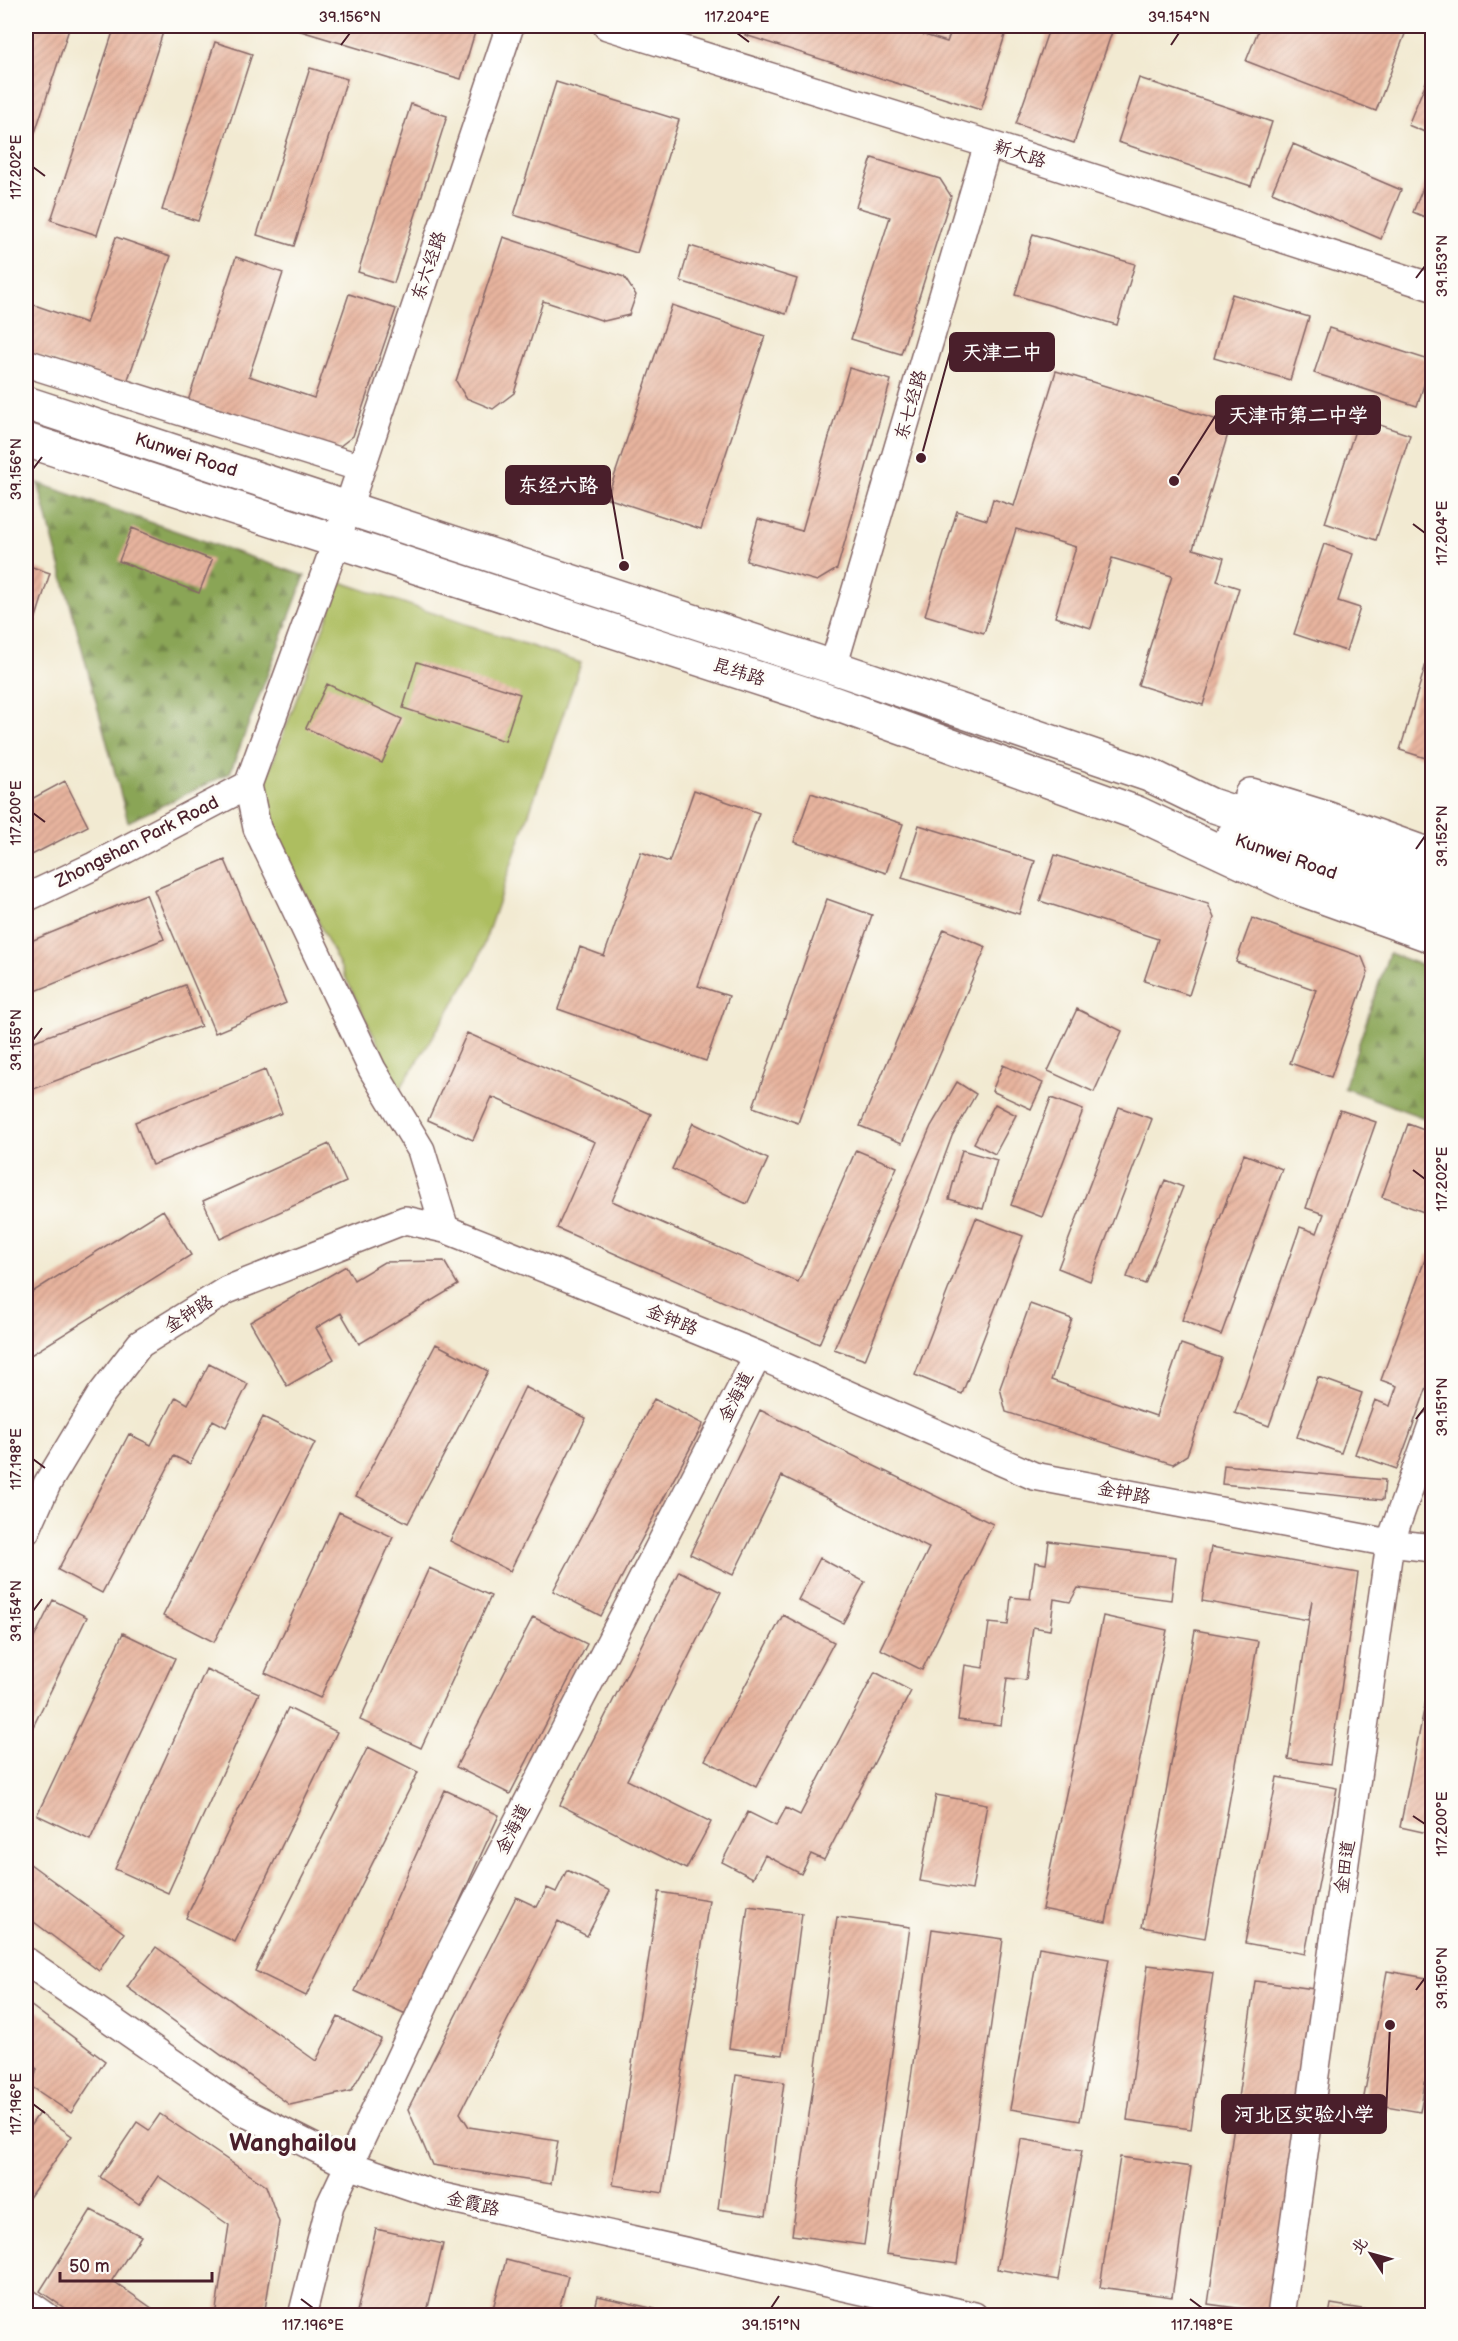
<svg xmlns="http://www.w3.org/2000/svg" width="1458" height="2341" viewBox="0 0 1458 2341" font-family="'Balsamiq Sans','LXGW WenKai TC',sans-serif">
	<defs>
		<pattern id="forest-firs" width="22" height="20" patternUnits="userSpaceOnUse" patternTransform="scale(1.5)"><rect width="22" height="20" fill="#8aa557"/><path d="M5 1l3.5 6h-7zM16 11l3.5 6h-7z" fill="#738648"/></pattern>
		<pattern id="building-hatch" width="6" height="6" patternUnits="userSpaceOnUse" patternTransform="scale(1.5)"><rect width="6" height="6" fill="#e7b49e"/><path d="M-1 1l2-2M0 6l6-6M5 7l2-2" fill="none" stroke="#c89a88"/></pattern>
	</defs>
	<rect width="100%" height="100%" fill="#fdfcf7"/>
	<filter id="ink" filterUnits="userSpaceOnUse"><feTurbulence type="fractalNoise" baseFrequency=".0167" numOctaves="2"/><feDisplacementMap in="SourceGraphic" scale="12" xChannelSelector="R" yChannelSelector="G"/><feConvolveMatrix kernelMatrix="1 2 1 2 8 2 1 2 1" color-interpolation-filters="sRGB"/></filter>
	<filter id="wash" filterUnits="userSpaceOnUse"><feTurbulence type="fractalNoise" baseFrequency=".008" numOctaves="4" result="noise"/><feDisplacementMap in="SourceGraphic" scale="24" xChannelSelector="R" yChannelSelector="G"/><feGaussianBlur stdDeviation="1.35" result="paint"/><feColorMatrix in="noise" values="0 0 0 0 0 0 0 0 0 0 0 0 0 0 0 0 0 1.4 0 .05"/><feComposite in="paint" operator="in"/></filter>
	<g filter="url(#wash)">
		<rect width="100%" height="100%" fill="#f2ead2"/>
		<path fill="#adbe61" stroke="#7c6e46" stroke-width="1.5" d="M 341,582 L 581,663 L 475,969 L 400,1089 L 275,833 L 262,790 Z"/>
		<path fill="url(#forest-firs)" stroke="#6a6241" stroke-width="1.5" d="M 38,483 L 305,576 L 230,773 L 128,822 Z
			M 1389,953 L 1432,969 L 1432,1121 L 1344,1088 Z"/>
		<g id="blocks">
			<path fill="url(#building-hatch)" d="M 26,26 L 70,26 L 26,160 Z
				M 115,26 L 165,26 L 97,235 L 51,220 Z
				M 284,26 L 453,26 L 475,32 L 461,79 Z
				M 748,26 L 896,26 L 947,42 L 953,26 L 1008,26 L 981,110 L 745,35 Z
				M 1050,26 L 1114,26 L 1074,143 L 1016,124 Z
				M 1260,26 L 1408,26 L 1376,111 L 1246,61 Z
				M 215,42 L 252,54 L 198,221 L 162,210 Z
				M 310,68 L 347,79 L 294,246 L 257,235 Z
				M 1432,68 L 1432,135 L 1408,125 Z
				M 1139,78 L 1272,122 L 1251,186 L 1118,142 Z
				M 556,82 L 679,120 L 637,253 L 514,215 Z
				M 411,104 L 447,116 L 394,283 L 358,272 Z
				M 1293,144 L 1401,190 L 1381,239 L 1272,192 Z
				M 872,158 L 940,179 L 951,196 L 901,354 L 851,339 L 890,217 L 856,207 Z
				M 1432,166 L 1432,220 L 1413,212 Z
				M 1033,234 L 1135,264 L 1117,325 L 1015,295 Z
				M 116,237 L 171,256 L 126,385 L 26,351 L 26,302 L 86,323 Z
				M 503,237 L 624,277 L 636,295 L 629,315 L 604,321 L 543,301 L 514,393 L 493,409 L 466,398 L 456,381 Z
				M 690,246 L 797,279 L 786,314 L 680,281 Z
				M 236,257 L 283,273 L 249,376 L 314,398 L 349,294 L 396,309 L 353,436 L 335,450 L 188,401 Z
				M 1232,294 L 1309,317 L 1290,380 L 1214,358 Z
				M 672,305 L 765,336 L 701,529 L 607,498 Z
				M 1329,328 L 1432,361 L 1417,406 L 1314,373 Z
				M 849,368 L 891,380 L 837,569 L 817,581 L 746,561 L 758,519 L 802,531 Z
				M 1056,371 L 1231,424 L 1193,549 L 1224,558 L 1217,581 L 1239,588 L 1203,705 L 1138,685 L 1172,576 L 1112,558 L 1091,628 L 1055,617 L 1076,547 L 1016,529 L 984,633 L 925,615 L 957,511 L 987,520 L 993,499 L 1014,506 Z
				M 1359,418 L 1410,435 L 1376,540 L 1325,523 Z
				M 132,528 L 212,560 L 199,593 L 119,561 Z
				M 1324,544 L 1353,554 L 1338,601 L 1360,608 L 1346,651 L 1294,634 Z
				M 26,565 L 50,573 L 32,630 L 26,628 Z
				M 1432,644 L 1432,760 L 1400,750 Z
				M 417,662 L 520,694 L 505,741 L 403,708 Z
				M 327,684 L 402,719 L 382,763 L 306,728 Z
				M 65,781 L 88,826 L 26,858 L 26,802 Z
				M 694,790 L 759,813 L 698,986 L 729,996 L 706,1061 L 558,1009 L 580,947 L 604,956 L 641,852 L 669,862 Z
				M 811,793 L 903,824 L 886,873 L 794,842 Z
				M 919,825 L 1035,861 L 1019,914 L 902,878 Z
				M 1055,855 L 1208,904 L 1214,918 L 1189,995 L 1144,981 L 1158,939 L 1040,901 Z
				M 225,860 L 286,1003 L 215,1033 L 154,890 Z
				M 146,894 L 164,939 L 26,995 L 26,943 Z
				M 827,899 L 872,915 L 798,1123 L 753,1107 Z
				M 1252,918 L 1362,957 L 1368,972 L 1331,1077 L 1290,1063 L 1316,990 L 1236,962 Z
				M 944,929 L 986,947 L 902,1143 L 860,1126 Z
				M 185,985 L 201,1026 L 26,1092 L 26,1044 Z
				M 1077,1009 L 1122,1031 L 1094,1092 L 1048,1071 Z
				M 467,1033 L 651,1114 L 612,1201 L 798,1282 L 856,1150 L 897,1167 L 819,1344 L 557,1228 L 595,1142 L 492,1097 L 473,1140 L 428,1120 Z
				M 1003,1065 L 1043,1083 L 1031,1109 L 992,1091 Z
				M 265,1070 L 282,1113 L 152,1165 L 135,1122 Z
				M 957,1082 L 976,1094 L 952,1136 L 929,1199 L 865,1360 L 834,1349 L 931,1126 Z
				M 1051,1098 L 1083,1110 L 1042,1217 L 1011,1205 Z
				M 995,1104 L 1016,1115 L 995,1154 L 974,1143 Z
				M 1119,1107 L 1152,1119 L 1090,1281 L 1058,1268 Z
				M 1340,1110 L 1376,1122 L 1269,1426 L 1235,1413 L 1300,1227 L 1317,1233 L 1324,1214 L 1306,1208 Z
				M 693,1123 L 768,1159 L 747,1204 L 672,1169 Z
				M 1408,1124 L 1432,1133 L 1432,1215 L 1382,1197 Z
				M 329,1144 L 346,1182 L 220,1239 L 203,1201 Z
				M 962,1150 L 997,1160 L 983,1209 L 949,1199 Z
				M 1244,1154 L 1282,1169 L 1221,1335 L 1182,1320 Z
				M 1165,1180 L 1183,1187 L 1145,1284 L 1127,1277 Z
				M 163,1210 L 191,1255 L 26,1358 L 26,1296 Z
				M 976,1218 L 1023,1236 L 962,1394 L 915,1375 Z
				M 1427,1254 L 1432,1256 L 1432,1373 L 1397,1469 L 1355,1454 L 1375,1400 L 1390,1406 L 1397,1386 L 1381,1380 Z
				M 444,1261 L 458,1285 L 359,1344 L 341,1313 L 316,1328 L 334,1359 L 287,1386 L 250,1322 L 346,1266 L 354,1280 L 384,1262 Z
				M 1030,1304 L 1072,1319 L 1051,1380 L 1156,1416 L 1181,1344 L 1221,1358 L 1187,1455 L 1173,1464 L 1006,1412 L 1000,1388 Z
				M 436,1344 L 488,1371 L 408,1523 L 356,1496 Z
				M 209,1364 L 248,1384 L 226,1427 L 213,1420 L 190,1464 L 174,1456 L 102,1593 L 58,1570 L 129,1434 L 151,1445 L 176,1397 L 188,1404 Z
				M 1318,1377 L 1362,1393 L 1341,1453 L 1297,1437 Z
				M 525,1387 L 586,1418 L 510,1571 L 450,1541 Z
				M 654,1399 L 703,1424 L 601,1616 L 553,1591 Z
				M 760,1410 L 993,1524 L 922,1670 L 880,1649 L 929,1548 L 782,1476 L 733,1575 L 690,1554 Z
				M 263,1417 L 315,1443 L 214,1642 L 163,1616 Z
				M 1224,1465 L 1385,1480 L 1383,1500 L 1222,1484 Z
				M 339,1512 L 393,1537 L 320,1698 L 265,1673 Z
				M 1049,1541 L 1176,1557 L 1171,1600 L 1078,1588 L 1070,1602 L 1054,1599 L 1050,1630 L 1033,1627 L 1026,1680 L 1007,1678 L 1001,1725 L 958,1720 L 965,1665 L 983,1668 L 989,1623 L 1008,1625 L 1011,1597 L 1030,1599 L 1035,1562 L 1046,1564 Z
				M 1211,1547 L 1358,1573 L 1330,1765 L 1288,1759 L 1312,1600 L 1308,1620 L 1202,1601 Z
				M 820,1558 L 865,1582 L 843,1623 L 798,1600 Z
				M 429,1568 L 491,1596 L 421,1748 L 360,1720 Z
				M 679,1571 L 721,1592 L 627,1780 L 711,1822 L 686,1869 L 560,1805 Z
				M 53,1600 L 87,1617 L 26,1741 L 26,1654 Z
				M 783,1615 L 834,1642 L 756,1787 L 705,1760 Z
				M 1103,1616 L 1167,1630 L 1106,1922 L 1042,1909 Z
				M 533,1617 L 587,1644 L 510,1794 L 456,1767 Z
				M 1195,1630 L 1258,1641 L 1205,1938 L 1142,1927 Z
				M 123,1633 L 175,1658 L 90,1840 L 37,1815 Z
				M 206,1669 L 259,1693 L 168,1893 L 115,1869 Z
				M 875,1672 L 911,1691 L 824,1860 L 811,1854 L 801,1874 L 765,1855 L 753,1878 L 722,1862 L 748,1812 L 776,1826 L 786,1808 L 800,1815 Z
				M 1431,1676 L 1432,1676 L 1432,1834 L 1400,1827 Z
				M 288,1708 L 337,1732 L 235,1942 L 186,1918 Z
				M 368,1747 L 418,1772 L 306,1996 L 255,1971 Z
				M 1277,1777 L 1337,1788 L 1305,1954 L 1245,1943 Z
				M 445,1790 L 499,1815 L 408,2015 L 355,1991 Z
				M 936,1795 L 987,1804 L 972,1890 L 920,1881 Z
				M 26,1861 L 124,1933 L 99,1971 L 26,1916 Z
				M 567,1870 L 610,1891 L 587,1936 L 558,1921 L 460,2113 L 469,2127 L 558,2141 L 551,2184 L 432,2165 L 408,2109 L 516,1897 L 537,1907 L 547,1888 L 556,1892 Z
				M 659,1892 L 709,1900 L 663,2193 L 613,2185 Z
				M 748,1906 L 802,1913 L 783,2055 L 729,2048 Z
				M 837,1917 L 910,1927 L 864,2245 L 792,2235 Z
				M 932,1929 L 1003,1939 L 957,2264 L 886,2254 Z
				M 156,1947 L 316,2061 L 338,2017 L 381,2039 L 351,2091 L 290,2105 L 127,1987 Z
				M 1039,1947 L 1109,1959 L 1080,2121 L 1010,2109 Z
				M 1148,1965 L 1213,1973 L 1191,2129 L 1127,2120 Z
				M 1387,1971 L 1432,1979 L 1432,2043 L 1420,2112 L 1363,2102 Z
				M 1255,1981 L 1321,1990 L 1273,2313 L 1208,2304 Z
				M 26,2002 L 105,2061 L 71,2113 L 32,2087 L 37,2069 L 26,2060 Z
				M 736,2075 L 784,2082 L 766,2216 L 718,2209 Z
				M 39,2113 L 72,2136 L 26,2202 L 26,2132 Z
				M 160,2114 L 266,2186 L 279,2222 L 264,2316 L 215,2316 L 229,2225 L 158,2176 L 139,2204 L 100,2177 L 137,2122 L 149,2130 Z
				M 1021,2139 L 1082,2150 L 1058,2280 L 997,2269 Z
				M 1120,2157 L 1191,2167 L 1172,2297 L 1100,2287 Z
				M 91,2210 L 141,2236 L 112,2280 L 163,2316 L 76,2316 L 40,2291 Z
				M 376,2229 L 443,2244 L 426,2316 L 356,2316 Z
				M 506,2260 L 568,2276 L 557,2316 L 491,2316 Z
				M 598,2296 L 655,2309 L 653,2316 L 593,2316 Z
				M 1331,2304 L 1391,2314 L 1391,2316 L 1329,2316 Z"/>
		</g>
	</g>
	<g filter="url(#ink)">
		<use href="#blocks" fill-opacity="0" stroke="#856665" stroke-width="1.5"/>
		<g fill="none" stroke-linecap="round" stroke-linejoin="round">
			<g stroke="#856665" stroke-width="30">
				<path id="minor" d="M 607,26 L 988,144 L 1432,287
					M 26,363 L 361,468
					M 833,667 L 988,144
					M 26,898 L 94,866 L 248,785
					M 445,1229 L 421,1150 L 372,1069 L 257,828 L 248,785 L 337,540 L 510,26
					M 26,1531 L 47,1484 L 100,1396 L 140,1344 L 227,1290 L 405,1220 L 445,1229 L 576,1281 L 758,1355 L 1034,1476 L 1390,1543 L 1432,1548
					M 26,1961 L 242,2111 L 349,2165 L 439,2196 L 974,2316
					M 26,2302 L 46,2316
					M 302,2316 L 330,2205 L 441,1970 L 758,1355
					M 1281,2316 L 1390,1543 L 1432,1425"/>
			</g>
			<g stroke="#856665" stroke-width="36">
				<path id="major" d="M 26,403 L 833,667 L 1149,775 L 1211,805 L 1296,833 L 1432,884
					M 26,440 L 822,699 L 1137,813 L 1293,886 L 1432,936
					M 1251,795 L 1326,818 L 1432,856
					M 1232,838 L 1432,909"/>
			</g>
			<use href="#minor" stroke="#fff" stroke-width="27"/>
			<use href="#major" stroke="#fff" stroke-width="33"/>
		</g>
	</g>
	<path fill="none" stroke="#4a1f2b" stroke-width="2" d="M 737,33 L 749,42M 341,45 L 350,33M 1171,45 L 1179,33M 33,167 L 45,176M 1416,278 L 1425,266M 33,469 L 42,457M 1413,524 L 1425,533M 33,813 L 45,822M 1416,849 L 1425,836M 33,1040 L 42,1028M 1413,1170 L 1425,1179M 1416,1419 L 1425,1407M 33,1459 L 45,1468M 33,1611 L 42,1599M 1413,1816 L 1425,1824M 1416,1990 L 1425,1978M 33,2104 L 45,2113M 301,2299 L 313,2308M 1190,2299 L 1202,2308M 771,2308 L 779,2296"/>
	<g text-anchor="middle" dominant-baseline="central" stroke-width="6" stroke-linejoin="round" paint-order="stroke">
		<g font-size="18" fill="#4a1f2b" stroke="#fdfcf7">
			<text transform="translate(1020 154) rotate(18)">新大路</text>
			<text transform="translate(429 266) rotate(-71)">东六经路</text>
			<text transform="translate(911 405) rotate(-74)">东七经路</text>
			<text transform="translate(186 455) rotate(18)">Kunwei Road</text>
			<text transform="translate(739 672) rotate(18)">昆纬路</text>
			<text transform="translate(137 842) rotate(-27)">Zhongshan Park Road</text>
			<text transform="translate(1286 857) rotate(19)">Kunwei Road</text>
			<text transform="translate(189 1314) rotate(-32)">金钟路</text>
			<text transform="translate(672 1320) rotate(22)">金钟路</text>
			<text transform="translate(736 1397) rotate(-63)">金海道</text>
			<text transform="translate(1124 1493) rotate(11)">金钟路</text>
			<text transform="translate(513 1829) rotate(-63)">金海道</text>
			<text transform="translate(1345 1867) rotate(-82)">金田道</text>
			<text transform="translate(473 2204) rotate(13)">金霞路</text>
		</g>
		<g font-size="24" font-weight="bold" fill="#4a1f2b" stroke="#fdfcf7">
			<text x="293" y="2143">Wanghailou</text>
		</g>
	</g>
	<path fill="none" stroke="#4a1f2b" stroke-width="2" d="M921 458L950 352M1174 481L1216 415M624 566L610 485M1390 2025L1386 2114"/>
	<g fill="#4a1f2b" stroke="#fdfcf7" stroke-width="2">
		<circle cx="921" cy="458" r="6"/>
		<circle cx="1174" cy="481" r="6"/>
		<circle cx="624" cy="566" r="6"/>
		<circle cx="1390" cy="2025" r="6"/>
	</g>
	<g fill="#4a1f2b" stroke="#4a1f2b" stroke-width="2">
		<rect x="950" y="333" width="104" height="38" rx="6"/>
		<rect x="1216" y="396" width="164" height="38" rx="6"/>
		<rect x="506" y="466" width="104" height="38" rx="6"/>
		<rect x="1222" y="2095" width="164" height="38" rx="6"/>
	</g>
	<g font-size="20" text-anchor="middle" font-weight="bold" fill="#fff">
		<text x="1002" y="359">天津二中</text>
		<text x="1298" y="422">天津市第二中学</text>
		<text x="558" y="492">东经六路</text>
		<text x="1304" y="2121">河北区实验小学</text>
	</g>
	<rect width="1458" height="2341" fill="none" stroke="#fdfcf7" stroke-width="66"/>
	<g transform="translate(1371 2254) rotate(306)" stroke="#fdfcf7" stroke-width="4.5" paint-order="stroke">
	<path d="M0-4.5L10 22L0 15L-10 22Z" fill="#4a1f2b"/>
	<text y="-9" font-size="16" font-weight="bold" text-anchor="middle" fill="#4a1f2b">北</text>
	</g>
	<path d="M60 2272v9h152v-9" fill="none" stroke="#4a1f2b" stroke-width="3"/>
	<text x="69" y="2272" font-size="18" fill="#4a1f2b" stroke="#fdfcf7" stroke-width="4.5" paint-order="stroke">50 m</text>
	<rect x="33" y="33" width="1392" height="2275" fill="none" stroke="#4a1f2b" stroke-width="2"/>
	<g font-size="15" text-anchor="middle" fill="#4a1f2b">
		<text x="350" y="22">39.156°N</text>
		<text x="737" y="22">117.204°E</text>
		<text x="1179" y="22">39.154°N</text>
		<text transform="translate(16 167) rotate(-90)" y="5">117.202°E</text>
		<text transform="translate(1442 266) rotate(-90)" y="5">39.153°N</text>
		<text transform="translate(16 469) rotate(-90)" y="5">39.156°N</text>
		<text transform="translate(1442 533) rotate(-90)" y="5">117.204°E</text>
		<text transform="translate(16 813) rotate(-90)" y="5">117.200°E</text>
		<text transform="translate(1442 836) rotate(-90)" y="5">39.152°N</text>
		<text transform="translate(16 1040) rotate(-90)" y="5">39.155°N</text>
		<text transform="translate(1442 1179) rotate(-90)" y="5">117.202°E</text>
		<text transform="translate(1442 1407) rotate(-90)" y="5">39.151°N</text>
		<text transform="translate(16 1459) rotate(-90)" y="5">117.198°E</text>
		<text transform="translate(16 1611) rotate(-90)" y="5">39.154°N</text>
		<text transform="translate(1442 1824) rotate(-90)" y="5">117.200°E</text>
		<text transform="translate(1442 1978) rotate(-90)" y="5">39.150°N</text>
		<text transform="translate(16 2104) rotate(-90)" y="5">117.196°E</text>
		<text x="313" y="2330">117.196°E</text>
		<text x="771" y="2330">39.151°N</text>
		<text x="1202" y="2330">117.198°E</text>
	</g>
</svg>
